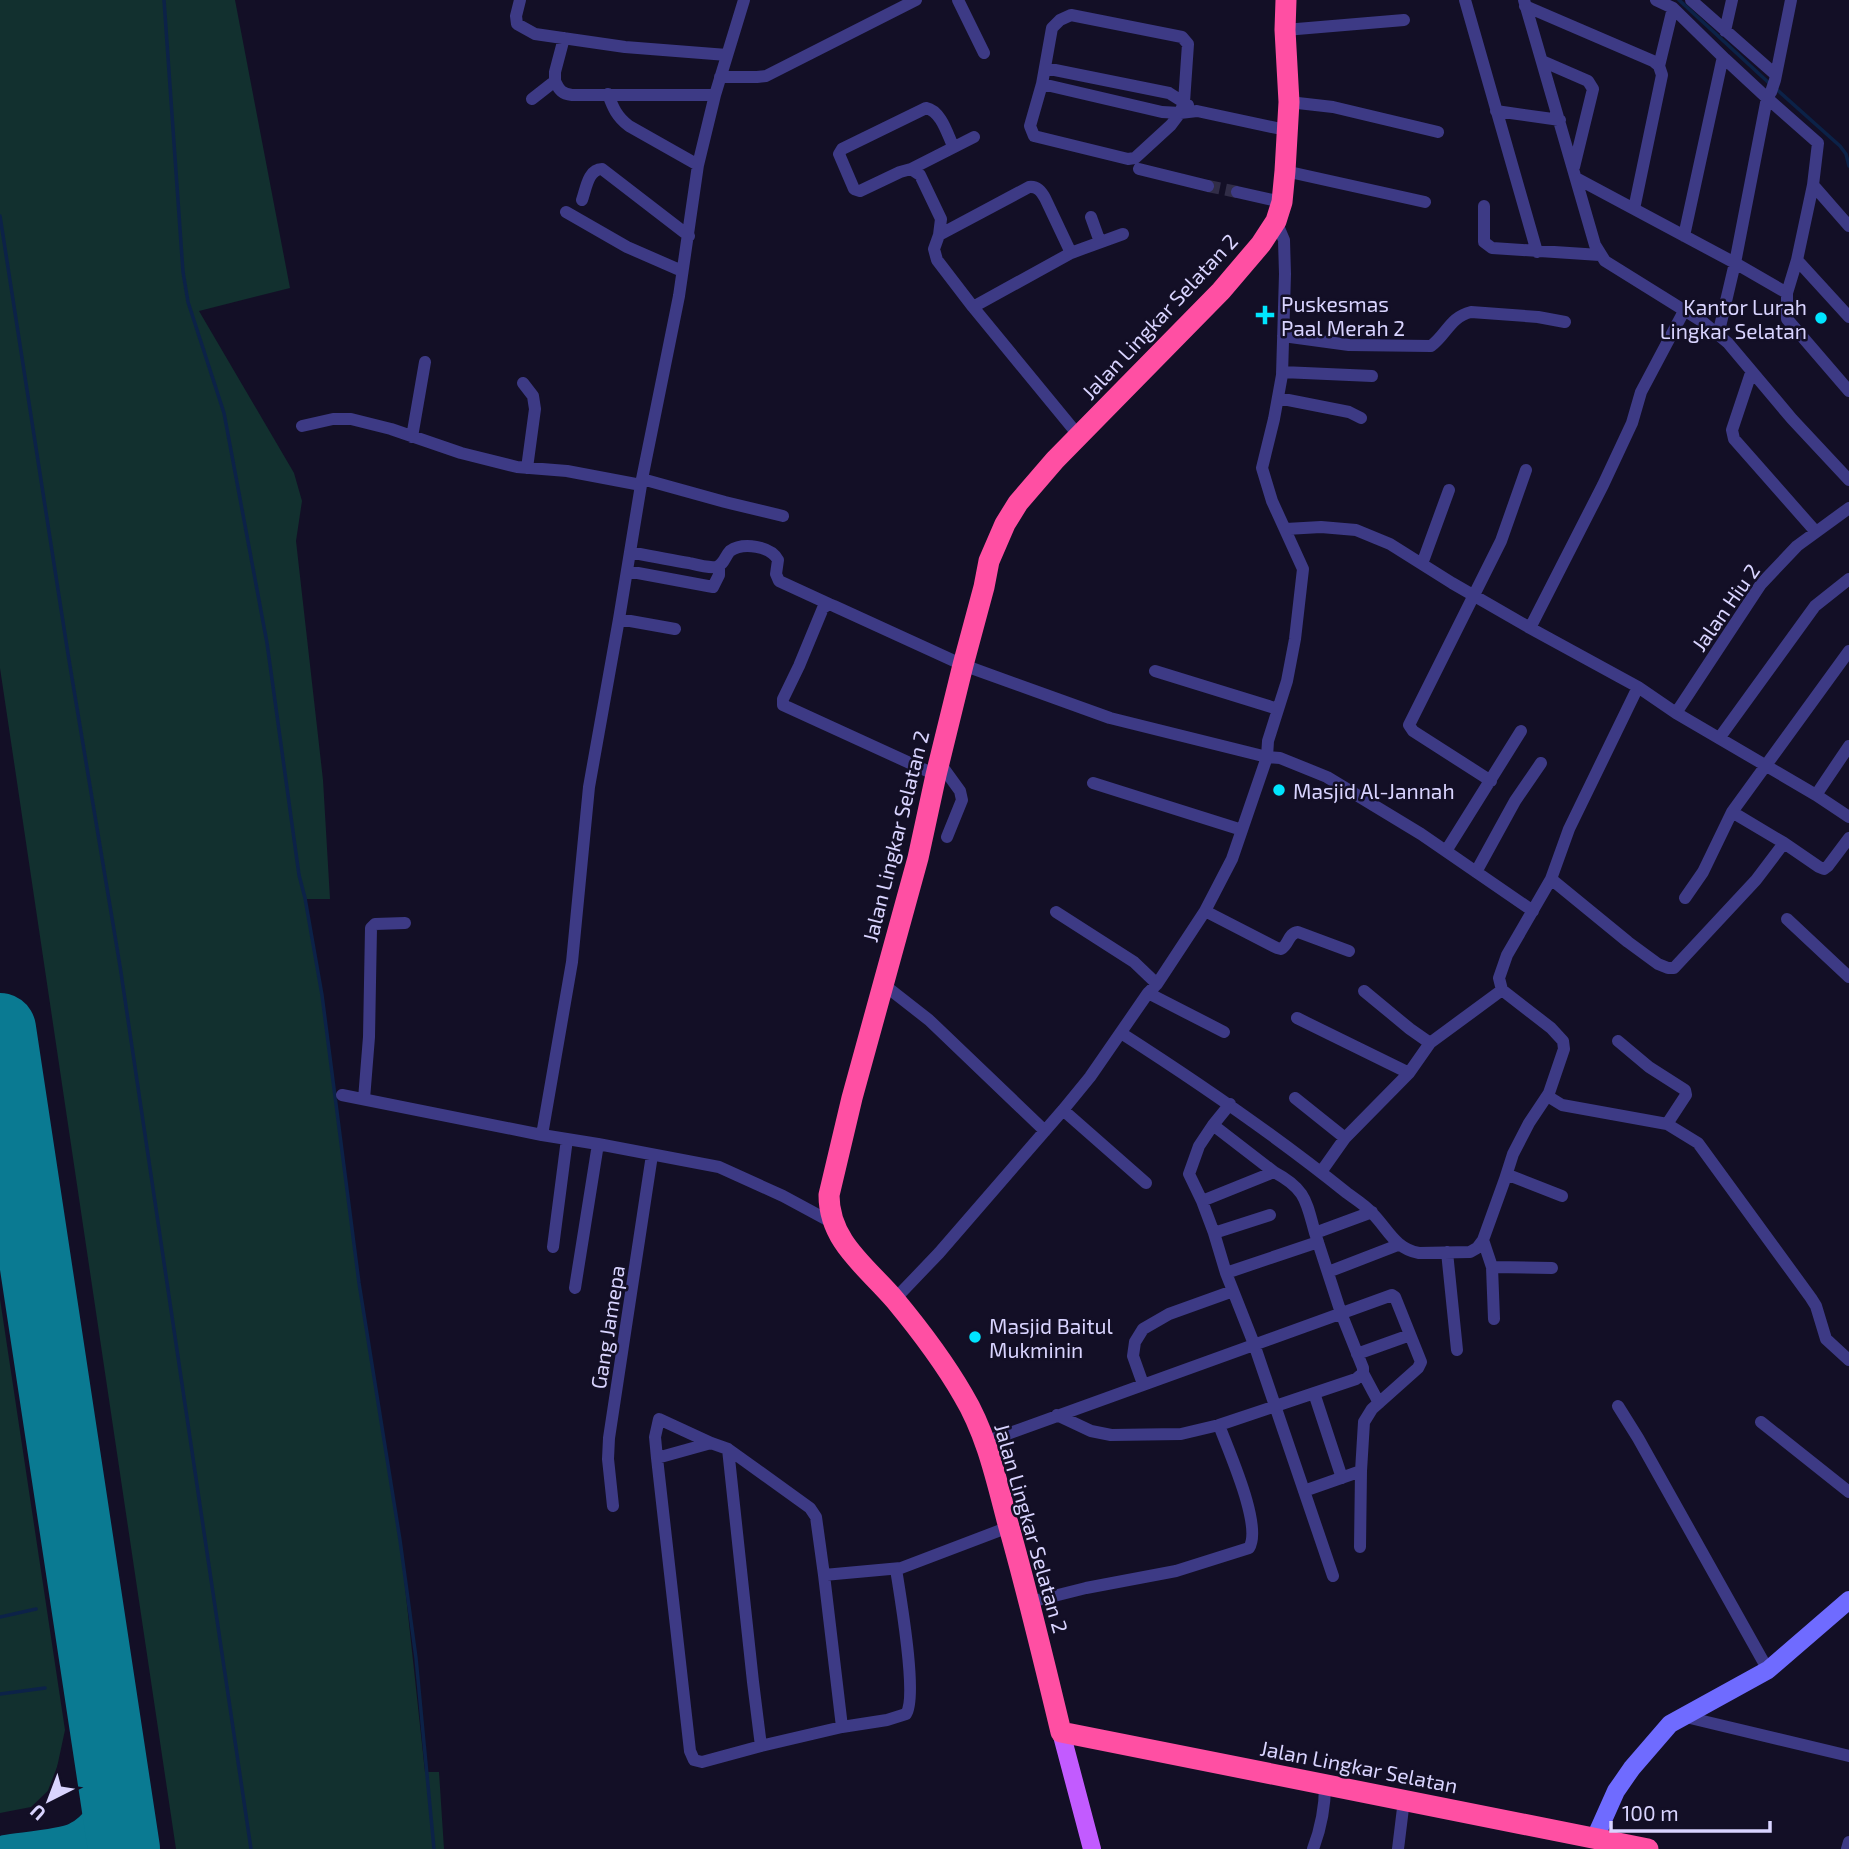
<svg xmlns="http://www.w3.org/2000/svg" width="1849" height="1849" viewBox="0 0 1849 1849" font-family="'Exo 2',sans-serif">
	<rect width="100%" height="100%" fill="#130f26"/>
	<path fill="#12302f" d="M 0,0 L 235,0 L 290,288 L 199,311 L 294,473 L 302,501 L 296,541 L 323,780 L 330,899 L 305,899 L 322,995 L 359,1283 L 400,1540 L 425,1772 L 439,1772 L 444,1849 L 176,1849 L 0,668 Z
		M 0,1299 L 65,1730 L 53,1786 L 31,1807 L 0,1813 Z"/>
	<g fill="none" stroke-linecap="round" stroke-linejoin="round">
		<path stroke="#0c2248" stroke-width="3.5" d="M 164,0 L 183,272 L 188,302 L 224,413 L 267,643 L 299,875 L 305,898 L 322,995 L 359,1283 L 400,1540 L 416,1658 L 434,1849
			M 1679,0 L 1769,83
			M 1775,88 L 1840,146 L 1846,154 L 1849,166
			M 0,216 L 68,654 L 120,966 L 251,1849
			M 0,1617 L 36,1609
			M 0,1694 L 45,1688"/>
		<path stroke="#0a7a92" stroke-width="28" d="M 73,1838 L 90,1841 L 105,1849
			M 5,1849 C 22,1846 63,1843 76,1836 C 95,1827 105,1807 114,1790"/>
		<path stroke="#0a7a92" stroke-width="72" d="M 0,1029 L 124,1849"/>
		<path stroke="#312d47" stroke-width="12" stroke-dasharray="12 6" stroke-linecap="butt" d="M 1208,186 L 1237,192"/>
		<path stroke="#3d3a85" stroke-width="12" d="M 520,0 L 516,16 L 517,24 L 535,34 L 625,47 L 727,55
			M 958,0 L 984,53
			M 1465,0 L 1537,252
			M 1524,0 L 1595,245 L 1605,261 L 1703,322 L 1728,343 L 1792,419 L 1849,480
			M 1656,0 L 1673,8 L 1725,59
			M 1691,0 L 1776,75
			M 1525,6 L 1653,61 L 1659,66
			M 1071,15 L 1182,37 L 1188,44 L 1184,102 L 1180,113 L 1171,125 L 1135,158 L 1128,159 L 1034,136 L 1030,126 L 1042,84 L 1052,28 L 1060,20 Z
			M 1285,30 L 1404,20
			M 1725,31 L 1732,0
			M 1542,61 L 1588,81 L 1593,89 L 1574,167
			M 1045,68 L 1169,93 L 1188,105
			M 720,77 L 757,77 L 766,76 L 916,0
			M 555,81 C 559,90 562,94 572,95 L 715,95
			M 1042,84 L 1162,112 L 1180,113 L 1197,111 L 1286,130
			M 608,94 C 613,108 617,117 629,126 L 698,165
			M 532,99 L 555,81 L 555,72 L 564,38
			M 1289,102 L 1333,107 L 1438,132
			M 1496,111 L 1560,120
			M 953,146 C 947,133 941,111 926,108 L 842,149 L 839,154 L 854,189 L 860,191 L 900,172 L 911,169 L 974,137
			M 911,169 L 920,175 L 941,219 L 939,235 L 934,249 L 937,260 L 973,307 L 1079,436
			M 1139,169 L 1208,186
			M 1285,171 L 1425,202
			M 1576,178 L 1735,263 L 1787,293
			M 1813,185 L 1849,226
			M 1237,192 L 1282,202
			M 582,200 C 586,189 588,169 602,169 L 689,236
			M 1484,206 L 1484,242 L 1492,248 L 1600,255
			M 1634,209 L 1662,75 L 1659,66 L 1673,8
			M 566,212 L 627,247 L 682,271
			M 1091,217 L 1100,242
			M 939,235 L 1029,187 C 1037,186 1041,191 1045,198 L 1071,253
			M 1684,236 L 1722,61 L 1725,59 L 1767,98 L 1818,143 L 1813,185 L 1797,260 L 1787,293 L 1787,319 L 1849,391
			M 1797,260 L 1849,317
			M 973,307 L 1071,253 L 1123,234
			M 1718,335 L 1735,263 L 1767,98 L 1771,92 L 1775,80 L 1791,0
			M 1283,336 L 1349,345 L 1431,346 C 1447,334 1450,317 1471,312 L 1538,317 L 1565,322
			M 1282,372 L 1372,376
			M 1751,373 L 1732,430 L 1734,439 L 1816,532
			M 523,383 L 533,396 L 535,409 L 527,468
			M 1278,398 L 1349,412 L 1361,418
			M 302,426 L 333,419 L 351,419 L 391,429 L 461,453 L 517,467 L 567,471 L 641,485
			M 412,437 L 425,362
			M 642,479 L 725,502 L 783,516
			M 1286,529 L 1321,527 L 1356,530 L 1390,544 L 1452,583 L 1530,628 L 1638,687 L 1676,713 L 1816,795 L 1849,817
			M 630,552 C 650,556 670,560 689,563 C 697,565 708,568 716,567 C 724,565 725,556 730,551 C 743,542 771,546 778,560 L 776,574 L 779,581 L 829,604
			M 1422,564 L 1449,490
			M 627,571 L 713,587 L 719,575 L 719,566
			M 619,619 L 675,629
			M 1530,628 L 1603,485 L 1632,423 L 1641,392 L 1684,311
			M 1155,671 L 1278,709
			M 1676,713 L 1761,584 L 1797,546 L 1849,508
			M 1720,737 L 1815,606 L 1849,579
			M 939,762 L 960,791 L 962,800 L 947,837
			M 936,775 L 783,705 L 783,699 L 799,666 L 823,608 L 829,604 L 834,606 L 963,665 L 1110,718 L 1267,757 L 1268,741 L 1287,681 L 1295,639 L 1303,569 L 1272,501 L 1262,468 L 1274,419 L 1282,375 L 1285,274 L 1284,240 L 1276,221
			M 1491,781 L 1413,731 L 1409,725 L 1501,541 L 1526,470
			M 1093,783 L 1242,830
			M 1816,795 L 1849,746
			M 1732,812 L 1784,843 L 1819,867 L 1824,869 L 1828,866 L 1849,838
			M 1446,851 L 1521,731
			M 1476,872 L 1515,801 L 1541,763
			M 1551,879 L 1628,942 L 1658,964 L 1668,968 L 1674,968 L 1756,880 L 1784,843
			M 1685,898 L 1703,872 L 1732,812 L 1849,651
			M 1205,911 L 1277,948 L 1281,949 C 1289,945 1288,933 1298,932 L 1349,951
			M 1056,912 L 1134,962 L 1157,984
			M 1787,919 L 1849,977
			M 883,984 L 929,1020 L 1045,1131
			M 1364,991 L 1410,1029 L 1430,1043
			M 1148,993 L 1224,1032
			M 1297,1018 L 1409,1073
			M 1121,1033 C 1199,1083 1275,1135 1347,1193 C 1355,1199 1365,1205 1372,1213 C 1388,1229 1395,1249 1419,1253 L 1470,1252 L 1477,1248 L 1483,1240 L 1505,1179 L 1511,1176 L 1562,1196
			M 1618,1041 L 1649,1067 L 1685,1090 L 1686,1095 L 1667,1124
			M 1549,1093 L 1549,1097 L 1562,1105 L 1667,1124 L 1698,1143 L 1811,1298 L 1816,1306 L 1826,1339 L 1849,1360
			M 342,1095 L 542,1135 L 598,1144 L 719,1167 L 783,1196 L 833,1223
			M 1295,1098 L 1345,1138
			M 364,1099 L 369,1037 L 371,928 L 375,924 L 405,923
			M 1230,1104 L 1213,1125 L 1199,1146 L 1189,1174 L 1202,1201 L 1214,1233 L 1226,1273 L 1254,1344 L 1333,1576
			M 1063,1110 L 1146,1183
			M 1213,1125 L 1274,1172
			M 542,1135 L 572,962 L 589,787 L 619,619 L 642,479 L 679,296 L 698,165 L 715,95 L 744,0
			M 1321,1172 L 1345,1138 L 1409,1073 L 1430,1043 L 1502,990
			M 1505,1179 L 1513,1154 L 1529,1123 L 1549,1093 L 1564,1049 L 1563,1041 L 1551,1028 L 1502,990 L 1499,978 L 1507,955 L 1551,879 L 1569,829 L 1638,687
			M 1202,1201 L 1274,1172 C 1306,1189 1306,1201 1315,1233 L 1372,1212
			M 1214,1233 L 1270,1215
			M 1483,1240 L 1492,1267 L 1494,1319
			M 553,1247 L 567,1139
			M 1447,1252 L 1457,1350
			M 1492,1267 L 1552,1268
			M 1328,1272 L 1398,1245
			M 1226,1273 L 1318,1242
			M 575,1288 L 598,1144
			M 894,1300 L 939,1253 L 1063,1110 L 1090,1077 L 1148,993 L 1157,984 L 1205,911 L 1232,859 L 1267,757 L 1280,758 L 1327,777 L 1421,834 L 1533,911
			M 1357,1354 L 1410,1335
			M 1363,1373 L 1379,1403
			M 1143,1384 L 1133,1356 L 1135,1342 L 1143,1329 L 1169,1314 L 1233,1291
			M 1314,1393 L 1342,1478
			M 1618,1406 L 1638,1438 L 1768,1670
			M 1057,1415 L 1091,1431 L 1111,1435 L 1181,1434 L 1219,1425 L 1356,1379 L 1363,1373 L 1363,1368 L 1341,1313 L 1315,1233
			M 1761,1422 L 1849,1492
			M 985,1442 L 1392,1295 L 1395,1297 L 1421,1362 L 1418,1368 L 1372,1409 L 1364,1422 L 1361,1471 L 1304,1491
			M 728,1449 L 753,1682 L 761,1746
			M 657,1458 L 711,1443
			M 613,1506 L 608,1459 L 609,1438 L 652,1155
			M 1360,1547 L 1361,1471
			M 824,1575 L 842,1727 L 761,1746 L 702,1762 L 694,1760 L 690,1751 L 657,1458 L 655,1437 L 659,1419 L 711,1443 L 728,1449 L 810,1508 L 816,1517 L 824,1575 L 901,1568 L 1009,1527
			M 1030,1602 L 1086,1588 L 1176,1571 L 1249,1548 C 1263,1526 1228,1450 1219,1425
			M 1686,1717 L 1849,1756
			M 842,1727 L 887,1720 L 906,1714 C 918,1697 900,1595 896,1569
			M 1313,1849 C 1321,1828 1325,1808 1325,1785
			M 1398,1849 L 1404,1800
			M 1847,1849 L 1849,1842"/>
		<path stroke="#6f6bff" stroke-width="18" d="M 1595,1838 L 1616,1791 L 1632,1768 L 1670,1724 L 1768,1670 L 1849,1600"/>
		<path stroke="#c25bff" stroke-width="18" d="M 1061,1732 L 1092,1849"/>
		<path stroke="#ff4fa3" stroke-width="21" d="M 1286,0 L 1285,30 L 1289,102 L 1285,171 L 1282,202 L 1276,221 L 1261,244 L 1221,291 L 1055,460 L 1018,503 L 1005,524 L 989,561 L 984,587 L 963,665 L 936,775 L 918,858 L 852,1098 L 829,1195 C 829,1242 867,1267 895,1300 C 919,1329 944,1362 963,1395 C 986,1433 996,1478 1007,1520 C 1027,1590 1044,1661 1061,1732 L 1648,1849"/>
	</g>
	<g fill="#00e5ff" stroke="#130f26" stroke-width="2.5">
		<path d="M1261.5 304.5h7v7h7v7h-7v7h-7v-7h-7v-7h7z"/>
		<circle cx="1821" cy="318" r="7"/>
		<circle cx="1279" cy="790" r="7"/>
		<circle cx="975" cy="1337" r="7"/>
	</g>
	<g text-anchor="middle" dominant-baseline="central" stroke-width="5" stroke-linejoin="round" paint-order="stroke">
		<g font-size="21" fill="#d9d4ff" stroke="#130f26" text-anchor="start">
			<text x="1281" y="303">Puskesmas<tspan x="1281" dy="24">Paal Merah 2</tspan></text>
			<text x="1807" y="306" text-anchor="end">Kantor Lurah<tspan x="1807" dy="24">Lingkar Selatan</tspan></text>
			<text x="1293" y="790">Masjid Al-Jannah</text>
			<text x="989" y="1325">Masjid Baitul<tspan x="989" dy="24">Mukminin</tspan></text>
		</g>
		<g font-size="21" fill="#d9d4ff" stroke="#130f26">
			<text transform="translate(1159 316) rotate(-47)">Jalan Lingkar Selatan 2</text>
			<text transform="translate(1725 607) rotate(-55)">Jalan Hiu 2</text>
			<text transform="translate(895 836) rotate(-76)">Jalan Lingkar Selatan 2</text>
			<text transform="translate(607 1327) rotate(-81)">Gang Jamepa</text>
			<text transform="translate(1032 1528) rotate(74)">Jalan Lingkar Selatan 2</text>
			<text transform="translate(1359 1766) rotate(11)">Jalan Lingkar Selatan</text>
		</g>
	</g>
	<g transform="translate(49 1800) rotate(222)" stroke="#130f26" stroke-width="5" paint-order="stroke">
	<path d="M0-5L12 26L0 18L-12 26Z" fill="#d9d4ff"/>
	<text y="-10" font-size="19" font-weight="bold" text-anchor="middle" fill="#d9d4ff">U</text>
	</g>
	<path d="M1611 1821v10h159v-10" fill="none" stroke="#d9d4ff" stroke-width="3.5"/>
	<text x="1622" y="1821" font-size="21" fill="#d9d4ff" stroke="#130f26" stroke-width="5" paint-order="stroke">100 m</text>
</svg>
